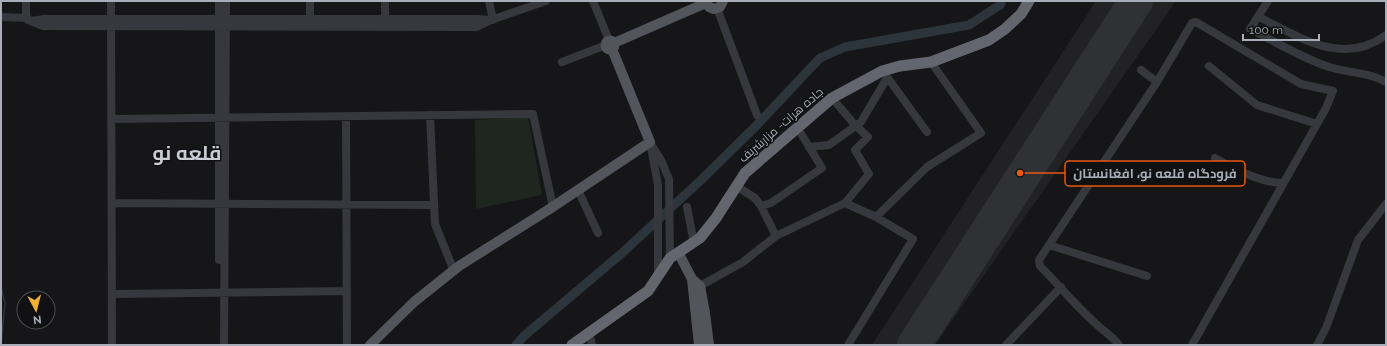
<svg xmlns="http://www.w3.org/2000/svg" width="1387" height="346" viewBox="0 0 1387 346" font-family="Raleway,Cairo,sans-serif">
	<rect width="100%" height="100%" fill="#161618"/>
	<path fill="#222225" d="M 1096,1 L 1176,1 L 935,345 L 872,345 Z"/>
	<path fill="#1e261f" d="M 528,117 L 542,195 L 476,209 L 475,120 Z"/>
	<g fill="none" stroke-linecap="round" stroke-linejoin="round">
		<path stroke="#2c353c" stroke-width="1.5" d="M 1,287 L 5,303 L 1,345"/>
		<path stroke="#2c353c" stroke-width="9" d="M 516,345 L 524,336 L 622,253 L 700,181 L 755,127 L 820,58 L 845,47 L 969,25 L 1000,5 L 1002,1"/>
		<path stroke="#303135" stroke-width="34" d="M 914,345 L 1136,1"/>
		<path stroke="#37383d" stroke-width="8" d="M 26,1 L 26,15 L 28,20 L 43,26 L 477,27 L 491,20 L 546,1
			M 111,1 L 112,345
			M 489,1 L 493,20
			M 593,1 L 609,40
			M 1268,1 L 1250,29 C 1276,42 1302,58 1329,67 C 1348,73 1369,72 1386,82
			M 717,8 L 757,115
			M 1,17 L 27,18
			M 1259,17 C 1299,37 1343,67 1386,35
			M 32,21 L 44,19 L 477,19 L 490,20
			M 310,23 L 310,1
			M 385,24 L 385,1
			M 562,62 L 606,45
			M 1209,66 L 1257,105 L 1317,124
			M 1141,70 L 1157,82
			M 885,74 L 927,132
			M 832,98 L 855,125 L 868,137 L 855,150 L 869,174 L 845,203
			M 430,115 L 435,224 L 454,271
			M 346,116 L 347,345
			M 113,119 L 533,114 L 553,207
			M 650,142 L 658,185 L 658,276
			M 652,146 L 661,160 L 669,179 L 670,258
			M 809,147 L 829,145 L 861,122 L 887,78
			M 1215,158 C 1234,169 1262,183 1283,183
			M 736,186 L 755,198 L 761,206 L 776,236 L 845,203 L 876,217 L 913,239 L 848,345
			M 578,190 L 598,233
			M 112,203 L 434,205
			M 761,206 L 771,203 L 822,168 L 797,127
			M 687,207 L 694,243
			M 876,217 L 927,167 L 981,133 L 931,62
			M 1049,245 L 1147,276
			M 219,260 L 219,1
			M 700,286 L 743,262 L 776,236
			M 112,294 L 346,291
			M 589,333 L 592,345
			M 224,345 L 226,1
			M 1006,345 L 1061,287
			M 1119,345 C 1112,336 1102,330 1094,322 C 1075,305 1058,284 1040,266 L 1039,260 L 1157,82 L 1192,23 L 1196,22 L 1301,84 L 1333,91 L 1326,108 L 1192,345
			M 1317,345 L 1326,328 L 1358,240 L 1386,204"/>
		<path stroke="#53555c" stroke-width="10" d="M 706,1 L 709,7 L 714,9 L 720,7 L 723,1
			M605.5 45a4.5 4.5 0 1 1 9 0a4.5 4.5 0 1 1-9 0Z
			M 614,43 L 706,3
			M 679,254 L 692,279 L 700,286 L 705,313 L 709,345
			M 692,279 L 699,345
			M 370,345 L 414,302 L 459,266 L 548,210 L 650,142 L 612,49"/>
		<path stroke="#63666e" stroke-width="11" d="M 572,345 L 648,291 L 670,258 L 700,238 L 716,218 L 745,173 L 832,98 L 882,71 L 900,66 L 931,62 L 989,40 L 1005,29 L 1021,14 L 1029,1"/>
	</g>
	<g text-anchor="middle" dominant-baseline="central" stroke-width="3" stroke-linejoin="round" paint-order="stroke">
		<g font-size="12" fill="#a8adb8" stroke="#111113">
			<text transform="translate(781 125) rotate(-41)">جاده هرات- مزارشریف</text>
		</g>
		<g font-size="20" font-weight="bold" fill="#c9ccd4" stroke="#111113">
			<text x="187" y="153">قلعه نو</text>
		</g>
	</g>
	<path fill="none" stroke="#e8590c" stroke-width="1.5" d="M1020 173L1065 173"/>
	<circle fill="#e8590c" stroke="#111113" stroke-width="1.5" cx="1020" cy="173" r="4"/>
	<rect fill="#111113" stroke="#e8590c" stroke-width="1.5" x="1065" y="161" width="180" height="25" rx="4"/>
	<g font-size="13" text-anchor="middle" font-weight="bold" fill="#a8adb8">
		<text x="1155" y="178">فرودگاه قلعه نو، افغانستان</text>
	</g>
	<rect width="1387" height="346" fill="none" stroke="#a8adb8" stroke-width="4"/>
	<g transform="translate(36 310) rotate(173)"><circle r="19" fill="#111113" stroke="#4d4f55"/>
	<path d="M0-3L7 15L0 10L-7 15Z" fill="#f2b134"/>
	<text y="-6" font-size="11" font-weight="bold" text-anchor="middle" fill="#a8adb8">N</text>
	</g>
	<path d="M1243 34v6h76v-6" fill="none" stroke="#a8adb8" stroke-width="2"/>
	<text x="1249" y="34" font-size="12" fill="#a8adb8" stroke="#111113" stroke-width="3" paint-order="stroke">100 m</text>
</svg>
